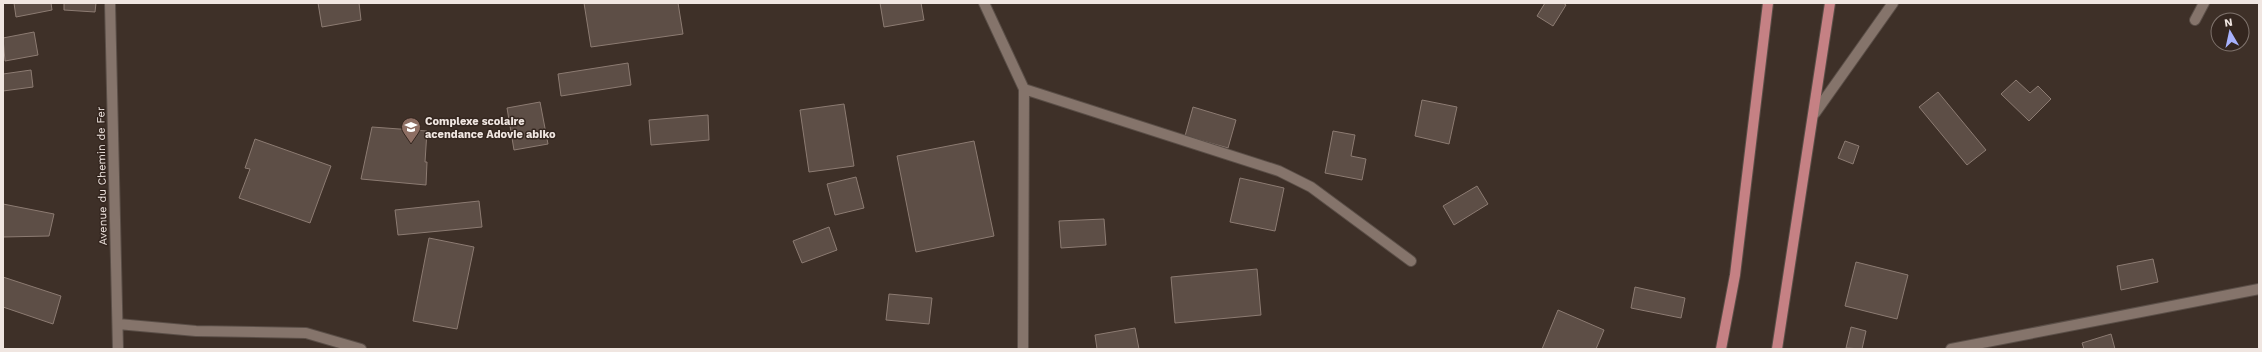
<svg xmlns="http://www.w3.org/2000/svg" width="2262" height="352" viewBox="0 0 2262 352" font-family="'Work Sans',sans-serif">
	<rect width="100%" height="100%" fill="#3e3028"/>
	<path fill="#5d4e46" stroke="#8c7b72" d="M 14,3 L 51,3 L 52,10 L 16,17 Z
		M 64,3 L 96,3 L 95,12 L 64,10 Z
		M 318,3 L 359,3 L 361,20 L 322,27 Z
		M 584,3 L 678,3 L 683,34 L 591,47 Z
		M 880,3 L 921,3 L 924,20 L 884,27 Z
		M 1545,3 L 1563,3 L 1566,5 L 1553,26 L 1537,16 Z
		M 34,32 L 38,55 L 5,61 L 3,38 Z
		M 628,63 L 631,85 L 561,96 L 558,74 Z
		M 31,70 L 33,87 L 3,91 L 3,74 Z
		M 2016,80 L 2030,93 L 2038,86 L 2051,99 L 2029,121 L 2001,94 Z
		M 1938,92 L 1986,150 L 1967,165 L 1919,107 Z
		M 1422,100 L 1457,107 L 1449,144 L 1415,136 Z
		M 540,102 L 548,144 L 514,150 L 507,108 Z
		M 844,104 L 854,166 L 809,172 L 800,110 Z
		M 1193,107 L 1236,120 L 1228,148 L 1185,136 Z
		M 708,115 L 709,140 L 651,145 L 649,120 Z
		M 372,127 L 427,131 L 425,162 L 427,162 L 426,185 L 361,179 Z
		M 1333,131 L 1355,135 L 1351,156 L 1366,159 L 1362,180 L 1325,173 Z
		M 255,139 L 331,166 L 310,223 L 239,198 L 250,169 L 245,168 Z
		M 974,141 L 994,236 L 916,252 L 897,156 Z
		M 1845,141 L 1859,146 L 1853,164 L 1838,158 Z
		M 856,177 L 864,208 L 835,215 L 827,184 Z
		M 1240,178 L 1284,188 L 1275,231 L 1230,222 Z
		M 1477,186 L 1488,204 L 1454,225 L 1443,206 Z
		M 479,201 L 482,227 L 398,235 L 395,210 Z
		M 3,204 L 54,214 L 49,236 L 3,237 Z
		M 1104,219 L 1106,245 L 1061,248 L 1059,221 Z
		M 829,227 L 837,250 L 802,263 L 793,241 Z
		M 429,238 L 474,247 L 457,329 L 413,321 Z
		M 2153,259 L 2158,282 L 2121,290 L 2117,266 Z
		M 1856,262 L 1908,275 L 1897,319 L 1845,306 Z
		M 1257,269 L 1261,315 L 1175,323 L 1171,277 Z
		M 3,277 L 61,296 L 53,324 L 3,307 Z
		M 1635,287 L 1685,298 L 1681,318 L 1631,308 Z
		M 889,294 L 932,298 L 929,324 L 886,320 Z
		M 1558,310 L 1604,330 L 1596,349 L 1542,349 Z
		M 1851,327 L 1866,331 L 1862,349 L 1846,348 Z
		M 1135,328 L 1139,349 L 1097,349 L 1095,335 Z
		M 2111,334 L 2115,349 L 2084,349 L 2082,343 Z"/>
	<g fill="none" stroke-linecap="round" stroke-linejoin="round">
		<g stroke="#5a4e47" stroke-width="12">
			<path id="minor" d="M 110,3 L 118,349
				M 984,3 L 1024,89 L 1023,349
				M 2195,20 L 2204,3
				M 1024,89 L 1279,171 L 1311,187 L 1411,261
				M 1815,113 L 1893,3
				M 118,324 L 196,331 L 306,333 L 361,349
				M 1951,349 L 2259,289"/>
		</g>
		<g stroke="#5a4e47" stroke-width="12">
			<path id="primary" d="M 1721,349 L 1735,275 L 1768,3
				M 1777,349 L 1830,3"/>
		</g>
		<use href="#minor" stroke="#85746b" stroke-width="10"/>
		<use href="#primary" stroke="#c58184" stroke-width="10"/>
	</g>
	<defs>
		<g id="school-pin" transform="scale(1)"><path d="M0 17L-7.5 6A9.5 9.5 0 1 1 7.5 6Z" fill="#8d6e63" stroke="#34261f"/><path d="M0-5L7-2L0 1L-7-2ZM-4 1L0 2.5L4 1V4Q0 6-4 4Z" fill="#fff"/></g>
	</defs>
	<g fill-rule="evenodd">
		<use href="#school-pin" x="411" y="127"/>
	</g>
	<g text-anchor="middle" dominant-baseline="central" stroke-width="3" stroke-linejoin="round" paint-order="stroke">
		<g font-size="11" font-weight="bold" fill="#f0e6e1" stroke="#34261f" text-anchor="start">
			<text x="425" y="121">Complexe scolaire<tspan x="425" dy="13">acendance Adovie abiko</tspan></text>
		</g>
		<g font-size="11" fill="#f0e6e1" stroke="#34261f">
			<text transform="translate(102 176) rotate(-91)">Avenue du Chemin de Fer</text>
		</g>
	</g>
	<rect width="2262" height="352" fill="none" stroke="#f0e6e1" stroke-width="8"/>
	<g transform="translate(2230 32) rotate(351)"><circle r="19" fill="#34261f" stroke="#7f736d"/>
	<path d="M0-3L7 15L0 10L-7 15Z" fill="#a7b1fc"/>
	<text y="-6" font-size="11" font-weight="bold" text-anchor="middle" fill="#f0e6e1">N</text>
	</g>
</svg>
